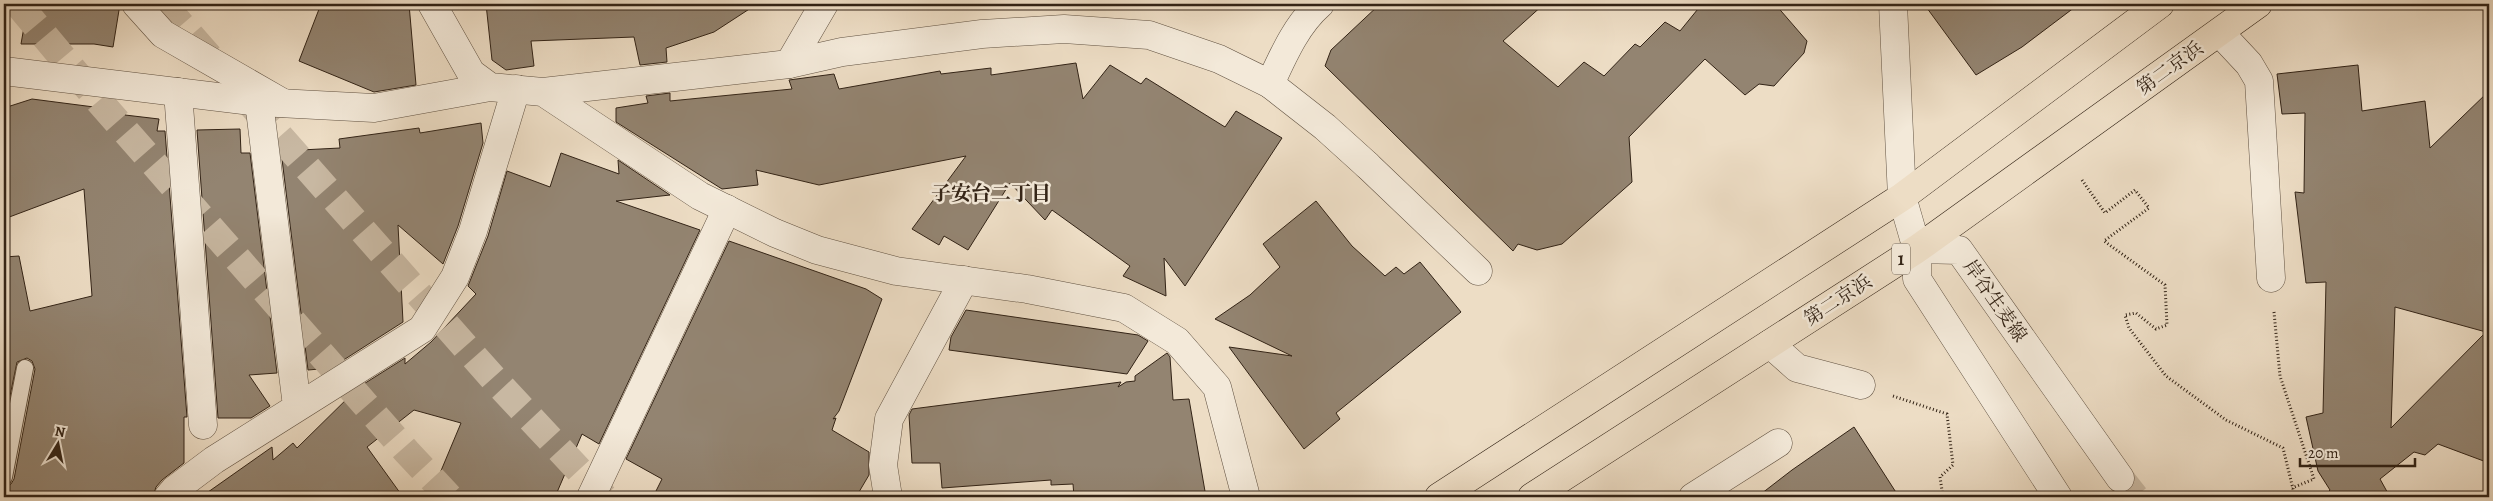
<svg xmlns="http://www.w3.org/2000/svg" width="2493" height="501" viewBox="0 0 2493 501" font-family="Alegreya,'Noto Serif JP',serif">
	<rect width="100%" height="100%" fill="#edddc5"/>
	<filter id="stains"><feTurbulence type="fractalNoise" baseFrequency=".004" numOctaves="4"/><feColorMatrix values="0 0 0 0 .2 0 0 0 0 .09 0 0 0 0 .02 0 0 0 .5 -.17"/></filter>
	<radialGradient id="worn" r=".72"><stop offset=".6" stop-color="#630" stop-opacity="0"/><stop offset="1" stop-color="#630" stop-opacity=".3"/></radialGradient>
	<path fill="#938471" stroke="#322316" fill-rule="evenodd" d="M 28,4 L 120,4 L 113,47 L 94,44 L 21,44 Z
		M 321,4 L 409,4 L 416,85 L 374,92 L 299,61 Z
		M 486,4 L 757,4 L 714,32 L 666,48 L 667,62 L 640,65 L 634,37 L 531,41 L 534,66 L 506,70 L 492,60 Z
		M 1380,4 L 1544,4 L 1503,41 L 1558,87 L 1584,62 L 1604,76 L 1635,44 L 1640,47 L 1665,22 L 1680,31 L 1702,4 L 1775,4 L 1807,41 L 1804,53 L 1774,86 L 1759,84 L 1745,95 L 1705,59 L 1629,137 L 1632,182 L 1562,244 L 1537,250 L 1518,244 L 1513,251 L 1325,66 L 1331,50 Z
		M 1924,4 L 2079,4 L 2022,47 L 1976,75 Z
		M 1076,63 L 1083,99 L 1110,65 L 1141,84 L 1146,78 L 1225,127 L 1236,111 L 1282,138 L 1185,286 L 1164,258 L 1166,296 L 1123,276 L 1130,266 L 1052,210 L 1045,220 L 1010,183 L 968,250 L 944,236 L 939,245 L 912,229 L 966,156 L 819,185 L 756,170 L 758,185 L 722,189 L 616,122 L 616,108 L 648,103 L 646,96 L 670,93 L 670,101 L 792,89 L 789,80 L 834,74 L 839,89 L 940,71 L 941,74 L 991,68 L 991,75 Z
		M 2358,65 L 2362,111 L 2425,101 L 2430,148 L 2489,91 L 2489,463 L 2438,444 L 2425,455 L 2414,452 L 2380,479 L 2390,497 L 2323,497 L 2330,490 L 2318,471 L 2306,417 L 2323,413 L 2326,282 L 2306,283 L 2295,192 L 2304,193 L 2305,113 L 2282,114 L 2277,74 ZM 2395,307 L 2486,332 L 2391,428 Z
		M 32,99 L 125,111 L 125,115 L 159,119 L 157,131 L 165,131 L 187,417 L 184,417 L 184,463 L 162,480 L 156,487 L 153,497 L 4,497 L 4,487 L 11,484 L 14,479 L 35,369 L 32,361 L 27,358 L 17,362 L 4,425 L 4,257 L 19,256 L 30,311 L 92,296 L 84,189 L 4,219 L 4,108 Z
		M 481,123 L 483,143 L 458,226 L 443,264 L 398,225 L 403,322 L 331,368 L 308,370 L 281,151 L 340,148 L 339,139 L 419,128 L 420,133 Z
		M 240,129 L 241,153 L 250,153 L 277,373 L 249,375 L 270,406 L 251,418 L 218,418 L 197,130 Z
		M 561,153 L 619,174 L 618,160 L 670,195 L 616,201 L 700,230 L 599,444 L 582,434 L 555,497 L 430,497 L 461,423 L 414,410 L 367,447 L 403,497 L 201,497 L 272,447 L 273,460 L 293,443 L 297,448 L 359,387 L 405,358 L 405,364 L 431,342 L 476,294 L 468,286 L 488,236 L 507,171 L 550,187 Z
		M 1316,201 L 1352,246 L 1385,276 L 1396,267 L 1404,274 L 1420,262 L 1461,312 L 1336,413 L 1340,419 L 1304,449 L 1229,347 L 1292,356 L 1215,319 L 1250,295 L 1280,267 L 1263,244 Z
		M 729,241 L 866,289 L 882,299 L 839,411 L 833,419 L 836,418 L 832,430 L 869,452 L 869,475 L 856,497 L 653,497 L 662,479 L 626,459 Z
		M 966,310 L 1138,335 L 1148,341 L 1127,374 L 949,350 L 951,337 Z
		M 1167,353 L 1170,357 L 1173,400 L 1189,399 L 1206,497 L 1074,497 L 1073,484 L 1051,485 L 1051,480 L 942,488 L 940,463 L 912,463 L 909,415 L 912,409 L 1121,382 L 1118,387 L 1126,382 L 1135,381 L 1135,376 Z
		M 1854,427 L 1899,497 L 1757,497 L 1792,470 Z"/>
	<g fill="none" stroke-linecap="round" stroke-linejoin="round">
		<path stroke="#c8b8a2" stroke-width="28" stroke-dasharray="28 14" stroke-linecap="butt" d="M 2120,478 L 2135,497"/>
		<path stroke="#c8b8a2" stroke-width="28" stroke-dasharray="28 14" stroke-linecap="butt" d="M 18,4 L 99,101 L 407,452 L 449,497
			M 163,4 L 211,59
			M 252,105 L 493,378 L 604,497"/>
		<g stroke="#615242" stroke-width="18">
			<path id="service" d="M 4,477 L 25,368"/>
		</g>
		<g stroke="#615242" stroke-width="29">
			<path id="minor" d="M 136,4 L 163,34 L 283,103
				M 1893,4 L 1902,197 L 1917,249
				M 2220,33 L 2249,64 L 2259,81 L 2271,278
				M 789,64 L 824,4
				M 1270,84 C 1283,56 1296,25 1320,4
				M 178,92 L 203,425
				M 259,102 L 297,406
				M 1367,165 L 1478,271
				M 1770,344 L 1797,368 L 1861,385
				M 168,497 L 174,490 L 214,460 L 422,329 L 455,277 L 473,231 L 516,89
				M 591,497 L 727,209
				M 888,497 L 883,465 L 889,419 L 964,280
				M 1693,497 L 1778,443"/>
		</g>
		<g stroke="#615242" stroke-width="29">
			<path id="tertiary" d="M 432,4 L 471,73 L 490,87
				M 4,71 L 259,102 L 374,108 L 490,87 L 543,92 L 789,64 L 842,52 L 982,34 L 1064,29 L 1149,35 L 1219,59 L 1270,84 L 1325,127 L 1367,165
				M 543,92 L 700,196 L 775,233 L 817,250 L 896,271 L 1027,289 L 1124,308 L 1177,341 L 1217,387 L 1246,497
				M 2058,497 L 1917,279 L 1917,249 L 1959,250 L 2120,478"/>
		</g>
		<g stroke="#322316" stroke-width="29">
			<path id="trunk" d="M 1439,497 L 1902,197 L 2160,4
				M 1532,497 L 1917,249 L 2258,4"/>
		</g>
		<path stroke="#322316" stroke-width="3" stroke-dasharray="1 2.5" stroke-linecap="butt" d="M 2082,180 L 2105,213 L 2135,190 L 2149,208 L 2104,241 L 2165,285 L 2167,325 L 2156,329 L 2136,313 L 2125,315 L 2129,328 L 2166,376 L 2226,420 L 2283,448 L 2295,497
			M 2274,312 L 2280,376 L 2314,479 L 2292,488
			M 1893,396 L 1947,414 L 1953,465 L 1940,477 L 1943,497"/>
		<use href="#service" stroke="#f3e9d9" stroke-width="16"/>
		<use href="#minor" stroke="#f3e9d9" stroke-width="28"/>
		<use href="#tertiary" stroke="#f3e9d9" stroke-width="28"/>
		<use href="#trunk" stroke="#edddc5" stroke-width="28"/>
	</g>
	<g text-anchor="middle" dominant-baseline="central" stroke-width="5" stroke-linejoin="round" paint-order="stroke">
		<rect fill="#f3e9d9" stroke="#6c5e50" stroke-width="1" x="1892" y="243.5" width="18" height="31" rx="4"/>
		<g font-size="18" font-weight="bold" fill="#322316">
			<text x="1901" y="259">1</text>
		</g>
		<g font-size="19" fill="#322316" stroke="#f3e9d9">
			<text transform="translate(2170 68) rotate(-36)">第二京浜</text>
			<text transform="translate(1838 300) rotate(-33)">第二京浜</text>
			<text transform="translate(1995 301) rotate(55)">岸谷生麦線</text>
		</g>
		<g font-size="20" font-weight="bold" fill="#322316" stroke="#f3e9d9">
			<text x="991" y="193">子安台二丁目</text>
		</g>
	</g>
	<rect width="2493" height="501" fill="none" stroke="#edddc5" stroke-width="20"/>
	<rect x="5" y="5" width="2483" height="491" fill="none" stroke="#322316" stroke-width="2.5"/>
	<rect x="10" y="10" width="2473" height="481" fill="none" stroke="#322316"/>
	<g transform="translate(58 444) rotate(10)" stroke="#f3e9d9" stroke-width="4" paint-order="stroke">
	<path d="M0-4L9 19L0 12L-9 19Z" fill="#322316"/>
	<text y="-8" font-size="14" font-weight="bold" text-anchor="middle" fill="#322316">N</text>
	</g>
	<path d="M2300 458v8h115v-8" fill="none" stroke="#322316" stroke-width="2.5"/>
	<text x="2308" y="458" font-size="15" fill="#322316" stroke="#f3e9d9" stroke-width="4" paint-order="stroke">20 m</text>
	<rect width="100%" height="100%" filter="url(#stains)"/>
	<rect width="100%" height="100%" fill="url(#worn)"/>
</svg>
